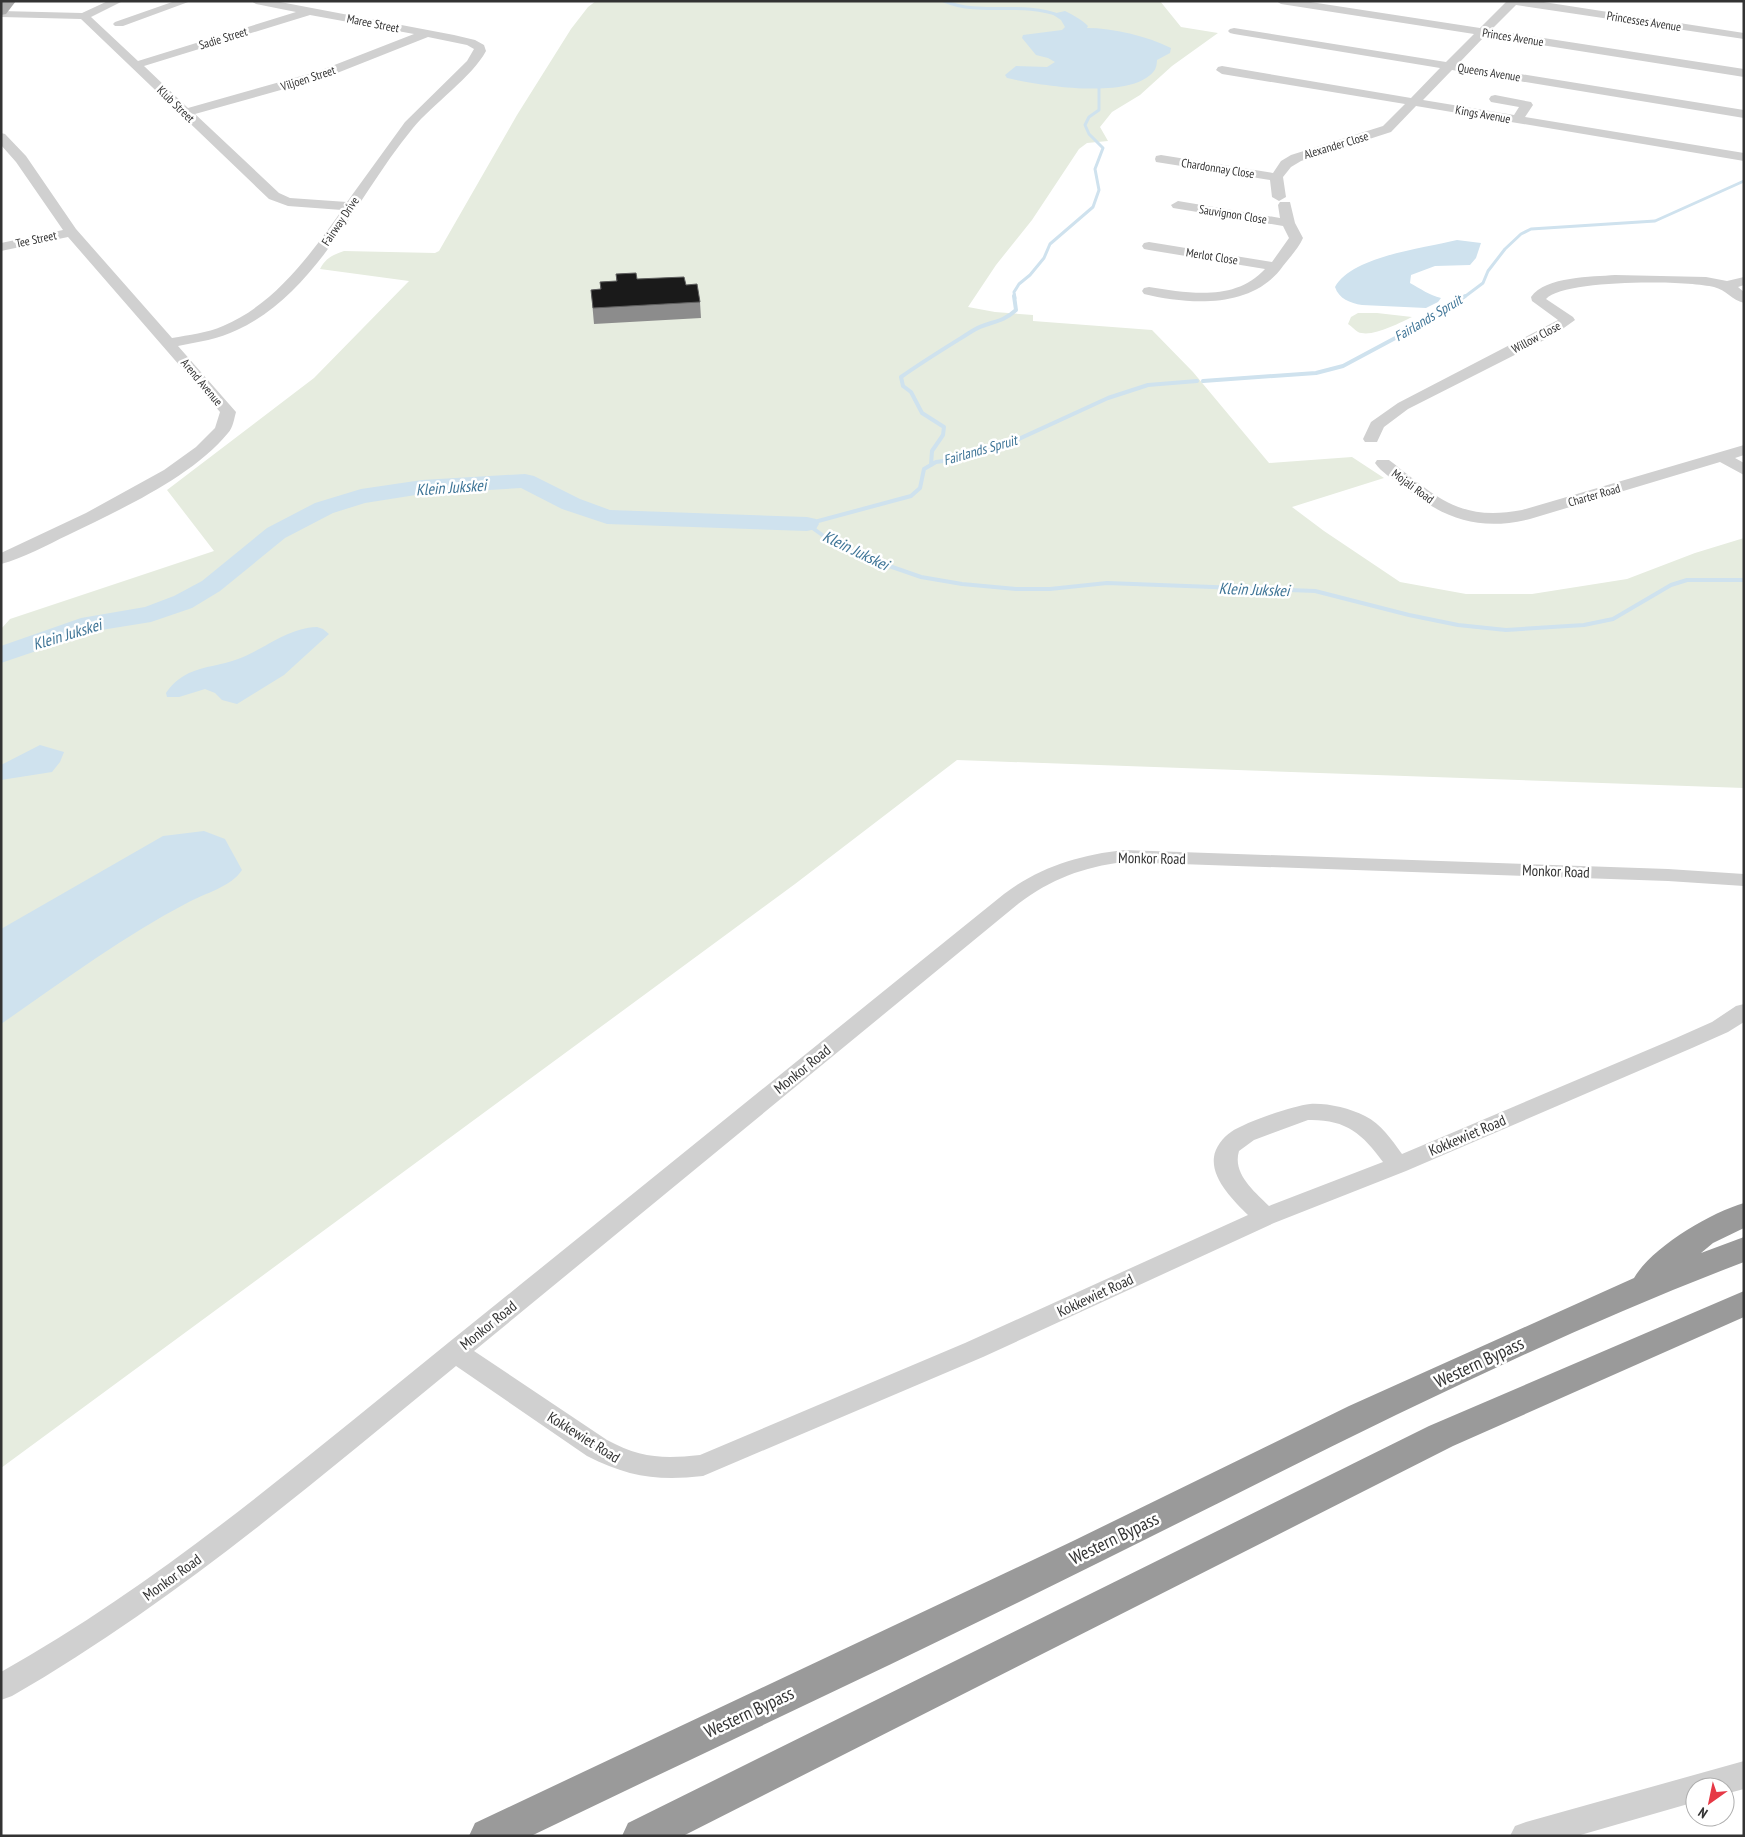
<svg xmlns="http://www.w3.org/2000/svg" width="1745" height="1837" viewBox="0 0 1745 1837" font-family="'PT Sans Narrow',sans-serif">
	<rect width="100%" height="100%" fill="#fff"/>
	<path fill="#e6ecdf" d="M 596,1 L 1160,1 L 1181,27 L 1218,33 L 1172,66 L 1140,95 L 1112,112 L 1100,127 L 1108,141 L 1087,143 L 1079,149 L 1032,220 L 996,265 L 968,307 L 995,312 L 1033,315 L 1033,321 L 1152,330 L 1193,372 L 1269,463 L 1352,457 L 1384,478 L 1292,507 L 1324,531 L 1400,582 L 1466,594 L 1532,594 L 1627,579 L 1695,553 L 1744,538 L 1744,788 L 957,760 L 795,884 L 1,1468 L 1,629 L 10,619 L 214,551 L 167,490 L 314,378 L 409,281 L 320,269 C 326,258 332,255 344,251 L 435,253 L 439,251 L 517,115 L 571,29 L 588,7 Z
		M 1358,313 L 1377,313 L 1412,317 C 1399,323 1372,338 1358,332 C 1355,330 1351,326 1348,324 L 1351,317 Z"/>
	<path fill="#cfe2ee" d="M 1065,11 C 1073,15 1081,19 1088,26 L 1087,28 C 1113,28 1147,36 1171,48 L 1170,53 L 1157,60 C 1157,63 1156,69 1154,71 C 1131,101 1038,85 1007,78 L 1005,75 L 1016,66 L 1047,67 L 1055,62 L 1048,58 L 1036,55 L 1022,38 L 1023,35 L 1062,30 L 1065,27 L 1061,20 L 1052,14 Z
		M 1457,240 L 1481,243 L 1476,258 L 1470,265 L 1435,266 L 1411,275 L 1410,283 C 1421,289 1429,295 1441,298 L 1438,302 L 1426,308 L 1362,305 C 1350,303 1339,299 1335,287 C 1352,256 1425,248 1457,240 Z
		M 317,627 L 323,629 L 329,634 L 284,675 L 237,704 L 222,700 L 215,693 L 205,689 L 179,697 L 167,697 L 166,693 C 172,684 179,678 189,673 C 204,666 223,665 238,659 C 265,649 287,628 317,627 Z
		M 40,745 L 64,752 L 60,762 L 52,772 L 1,780 L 1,765 Z
		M 204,831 L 225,839 L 242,870 C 231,887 205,893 187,903 C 122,937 62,982 1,1024 L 1,929 L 163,836 Z"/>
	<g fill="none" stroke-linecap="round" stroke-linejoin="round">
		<path stroke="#cfe2ee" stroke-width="3" d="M 944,1 C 983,17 1020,0 1061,16
			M 1015,298 L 1014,292 L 1019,284 L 1030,275 L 1044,258 L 1050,244 L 1093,207 L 1099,190 L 1095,169 L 1103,148 L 1089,134 L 1085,125 L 1089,117 L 1099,110 L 1099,82
			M 1463,298 L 1483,283 L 1488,271 L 1505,249 L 1521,234 L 1531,229 L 1655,221 L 1744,181"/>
		<path stroke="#cfe2ee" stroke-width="4" d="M 1203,381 L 1316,373 L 1343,366 L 1442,313 L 1465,296
			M 931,465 L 932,451 L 943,435 L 944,427 L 922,413 L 911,392 L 903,386 L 901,377 C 925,360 950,345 974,330 C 989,321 1001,324 1016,310 L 1014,296
			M 807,524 L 832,542 L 872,560 L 921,577 L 962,584 L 1016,589 L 1050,589 L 1107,583 L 1315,591 L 1409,615 L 1458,625 L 1506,630 L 1584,625 L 1613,619 L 1671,585 L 1687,580 L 1744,580
			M 807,524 L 911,496 L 920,488 L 924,469 L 936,462 L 957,459 L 1008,444 L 1108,398 L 1148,385 L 1197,381"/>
		<path fill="#cfe2ee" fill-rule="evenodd" d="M 525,474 L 534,476 L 580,499 L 610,510 L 807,517 L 816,519 L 819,524 L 816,529 L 807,531 L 607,524 L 562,509 L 521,488 L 422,494 L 365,503 L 333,513 L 285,538 L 220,591 L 192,608 L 151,622 L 95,631 L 1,663 L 1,646 L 81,618 L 145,607 L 174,596 L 202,581 L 267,528 L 315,503 L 361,489 L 422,480 Z"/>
		<path fill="#d0d0d0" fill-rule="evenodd" d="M 108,1 L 123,1 L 91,17 L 138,61 L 296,12 L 256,4 L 251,1 L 275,1 L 454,35 L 475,40 L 484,45 L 486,51 C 472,77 433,104 413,128 C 358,194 318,293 237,330 C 219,339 198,342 178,346 L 236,412 C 234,419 233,428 228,433 C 191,478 119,510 68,535 C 47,545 24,558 1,564 L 1,553 L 86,513 L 164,470 L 196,447 L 215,428 L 220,412 L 68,237 L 1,251 L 1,243 L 63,230 L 16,162 L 1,145 L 1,133 L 5,134 L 26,156 L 76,229 L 172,338 C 189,335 207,333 223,326 C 275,304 311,254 342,210 L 288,206 L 269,199 L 81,19 L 1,17 L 1,11 L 82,13 ZM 310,15 L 414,34 L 319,71 L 188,108 L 144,66 ZM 428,37 L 467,45 L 474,49 L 467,61 L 405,122 L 347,202 L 290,198 L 279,193 L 195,114 L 327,77 Z
			M 175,1 L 191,1 L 123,26 L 115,26 L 113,24 L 115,22 Z
			M 1276,1 L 1304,1 L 1480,28 L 1507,1 L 1537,1 L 1744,33 L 1744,39 L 1516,5 L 1491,30 L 1744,69 L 1744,77 L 1485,36 L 1458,64 L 1744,110 L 1744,118 L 1452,70 L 1423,100 L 1514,115 L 1519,107 L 1491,102 L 1489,99 L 1491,96 L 1495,95 L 1531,102 L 1533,105 L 1525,117 L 1744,153 L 1744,161 L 1416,106 L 1391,132 L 1301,161 L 1291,167 L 1283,177 L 1286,197 L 1279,201 L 1272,197 L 1270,180 L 1156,162 L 1155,159 L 1156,156 L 1161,155 L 1273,173 L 1281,161 L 1291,155 L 1383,126 L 1405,104 L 1222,74 L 1216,70 L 1218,67 L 1222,66 L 1411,98 L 1440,68 L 1234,34 L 1230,33 L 1228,31 L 1230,29 L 1234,28 L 1446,62 L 1474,34 L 1281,4 Z
			M 1178,201 L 1280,218 L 1278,205 L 1280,202 L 1290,202 L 1295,223 L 1303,238 C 1298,249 1290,257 1283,266 C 1253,309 1190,305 1144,294 L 1142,291 L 1144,288 L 1149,287 C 1188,293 1235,302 1265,269 L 1149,250 L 1144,249 L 1142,246 L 1144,243 L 1149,242 L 1272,262 L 1289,238 L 1283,226 L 1173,208 L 1171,205 Z
			M 1615,275 L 1706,277 L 1727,281 L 1744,277 L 1744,285 L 1738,287 L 1744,292 L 1744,303 C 1732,300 1726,290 1714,287 C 1686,280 1564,279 1546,299 L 1573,317 L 1575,320 L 1554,335 L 1408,409 L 1384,427 L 1377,442 L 1365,442 L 1363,439 L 1371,422 L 1398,403 L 1558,320 L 1532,301 L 1531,297 C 1546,276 1592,277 1615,275 Z
			M 1744,445 L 1744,455 L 1735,458 L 1744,463 L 1744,475 L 1720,462 L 1530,519 C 1477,532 1443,518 1401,485 C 1393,479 1381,472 1375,463 L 1377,460 L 1389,460 C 1436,496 1458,522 1522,510 Z
			M 1124,850 L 1668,869 L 1744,874 L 1744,886 L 1668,881 L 1124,862 C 1083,867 1051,879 1018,904 L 474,1351 L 607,1440 C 640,1458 663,1459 700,1455 L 965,1343 L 1248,1215 C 1234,1201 1211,1179 1214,1157 C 1215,1148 1223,1137 1231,1132 C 1246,1122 1292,1106 1310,1104 C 1327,1103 1349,1108 1365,1116 C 1381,1124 1392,1140 1402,1154 L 1676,1038 L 1712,1022 L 1736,1006 L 1744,1004 L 1744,1022 L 1728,1032 L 1692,1048 L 1406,1171 L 1274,1223 L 983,1357 L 703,1476 C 658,1481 628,1477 587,1456 L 456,1366 C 313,1483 172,1604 12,1696 L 1,1700 L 1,1672 C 163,1581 304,1459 448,1343 C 633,1194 818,1044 1004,894 C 1040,867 1079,855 1124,850 ZM 1308,1120 C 1345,1119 1362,1133 1383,1162 L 1269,1206 C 1255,1192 1232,1174 1239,1151 L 1254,1140 Z
			M 1744,1761 L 1744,1789 L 1725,1794 L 1725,1787 L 1695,1787 L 1695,1802 L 1577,1836 L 1510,1836 L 1515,1826 L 1526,1822 Z"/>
		<path fill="#ababab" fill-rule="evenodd" d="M 1,1 L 16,1 L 6,14 L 1,15 Z"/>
		<path fill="#9a9a9a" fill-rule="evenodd" d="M 1744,1203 L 1744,1228 L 1713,1243 L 1701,1253 L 1744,1237 L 1744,1262 C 1523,1346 1314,1456 1102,1561 C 913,1655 722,1744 531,1836 L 469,1836 L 475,1823 L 1073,1541 L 1349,1406 L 1634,1278 C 1652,1247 1710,1213 1744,1203 Z
			M 1744,1291 L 1744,1317 L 1453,1446 L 683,1836 L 622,1836 L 628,1823 L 1429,1426 Z"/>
	</g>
	<path fill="#8c8c8c" d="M 616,274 L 637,279 L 686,285 L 700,302 L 701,318 L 594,324 L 591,290 L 600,289 L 600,282 L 616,281 Z"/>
	<path fill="#1a1a1a" stroke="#5f5f5f" d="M 636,273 L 637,279 L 684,277 L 686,285 L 697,284 L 700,302 L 593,308 L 591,290 L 601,289 L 600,282 L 617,281 L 616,274 Z"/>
	<g text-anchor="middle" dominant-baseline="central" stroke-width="5" stroke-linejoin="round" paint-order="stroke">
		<g font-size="12" fill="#333" stroke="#fff">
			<text transform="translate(1644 21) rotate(9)">Princesses Avenue</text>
			<text transform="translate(373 23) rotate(11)">Maree Street</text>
			<text transform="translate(1513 37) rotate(9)">Princes Avenue</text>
			<text transform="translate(223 38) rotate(-17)">Sadie Street</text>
			<text transform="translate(1489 72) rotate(9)">Queens Avenue</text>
			<text transform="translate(308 78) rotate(-18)">Viljoen Street</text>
			<text transform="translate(176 104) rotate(44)">Klub Street</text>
			<text transform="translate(1483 114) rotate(10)">Kings Avenue</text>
			<text transform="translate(1336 145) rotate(-17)">Alexander Close</text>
			<text transform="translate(1218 168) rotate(9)">Chardonnay Close</text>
			<text transform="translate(1233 214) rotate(9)">Sauvignon Close</text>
			<text transform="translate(340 221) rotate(-56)">Fairway Drive</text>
			<text transform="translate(36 239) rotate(-12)">Tee Street</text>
			<text transform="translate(1212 256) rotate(9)">Merlot Close</text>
			<text transform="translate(1536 337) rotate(-28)">Willow Close</text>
			<text transform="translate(202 382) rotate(50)">Arend Avenue</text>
			<text transform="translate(1413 486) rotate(36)">Mojali Road</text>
			<text transform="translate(1594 495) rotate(-16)">Charter Road</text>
		</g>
		<g font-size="14" font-style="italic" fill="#3f7597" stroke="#fff">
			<text transform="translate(1428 318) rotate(-31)">Fairlands Spruit</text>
			<text transform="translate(980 450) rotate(-16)">Fairlands Spruit</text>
		</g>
		<g font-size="15" fill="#333" stroke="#fff">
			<text transform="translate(1152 858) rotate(1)">Monkor Road</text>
			<text transform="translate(1556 871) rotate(2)">Monkor Road</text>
			<text transform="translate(802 1069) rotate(-39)">Monkor Road</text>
			<text transform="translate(1467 1135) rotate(-23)">Kokkewiet Road</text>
			<text transform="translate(1095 1295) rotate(-25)">Kokkewiet Road</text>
			<text transform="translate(488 1325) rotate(-39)">Monkor Road</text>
			<text transform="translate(584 1437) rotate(32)">Kokkewiet Road</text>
			<text transform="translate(172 1577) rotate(-36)">Monkor Road</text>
		</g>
		<g font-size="16" font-style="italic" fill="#3f7597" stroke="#fff">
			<text transform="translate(451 487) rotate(-4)">Klein Jukskei</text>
			<text transform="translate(856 550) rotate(26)">Klein Jukskei</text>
			<text transform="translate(1254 589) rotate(2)">Klein Jukskei</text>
			<text transform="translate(67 634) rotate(-17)">Klein Jukskei</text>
		</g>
		<g font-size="18" fill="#333" stroke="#fff">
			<text transform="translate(1479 1362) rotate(-25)">Western Bypass</text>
			<text transform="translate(1114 1538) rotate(-26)">Western Bypass</text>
			<text transform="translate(749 1712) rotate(-25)">Western Bypass</text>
		</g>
	</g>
	<rect width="1745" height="1837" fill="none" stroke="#333333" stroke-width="5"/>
	<g transform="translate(1710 1802) rotate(213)"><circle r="24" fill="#ffffff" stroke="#adadad"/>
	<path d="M0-4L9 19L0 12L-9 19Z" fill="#e63946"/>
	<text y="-8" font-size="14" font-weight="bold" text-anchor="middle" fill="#333333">N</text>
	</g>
</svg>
